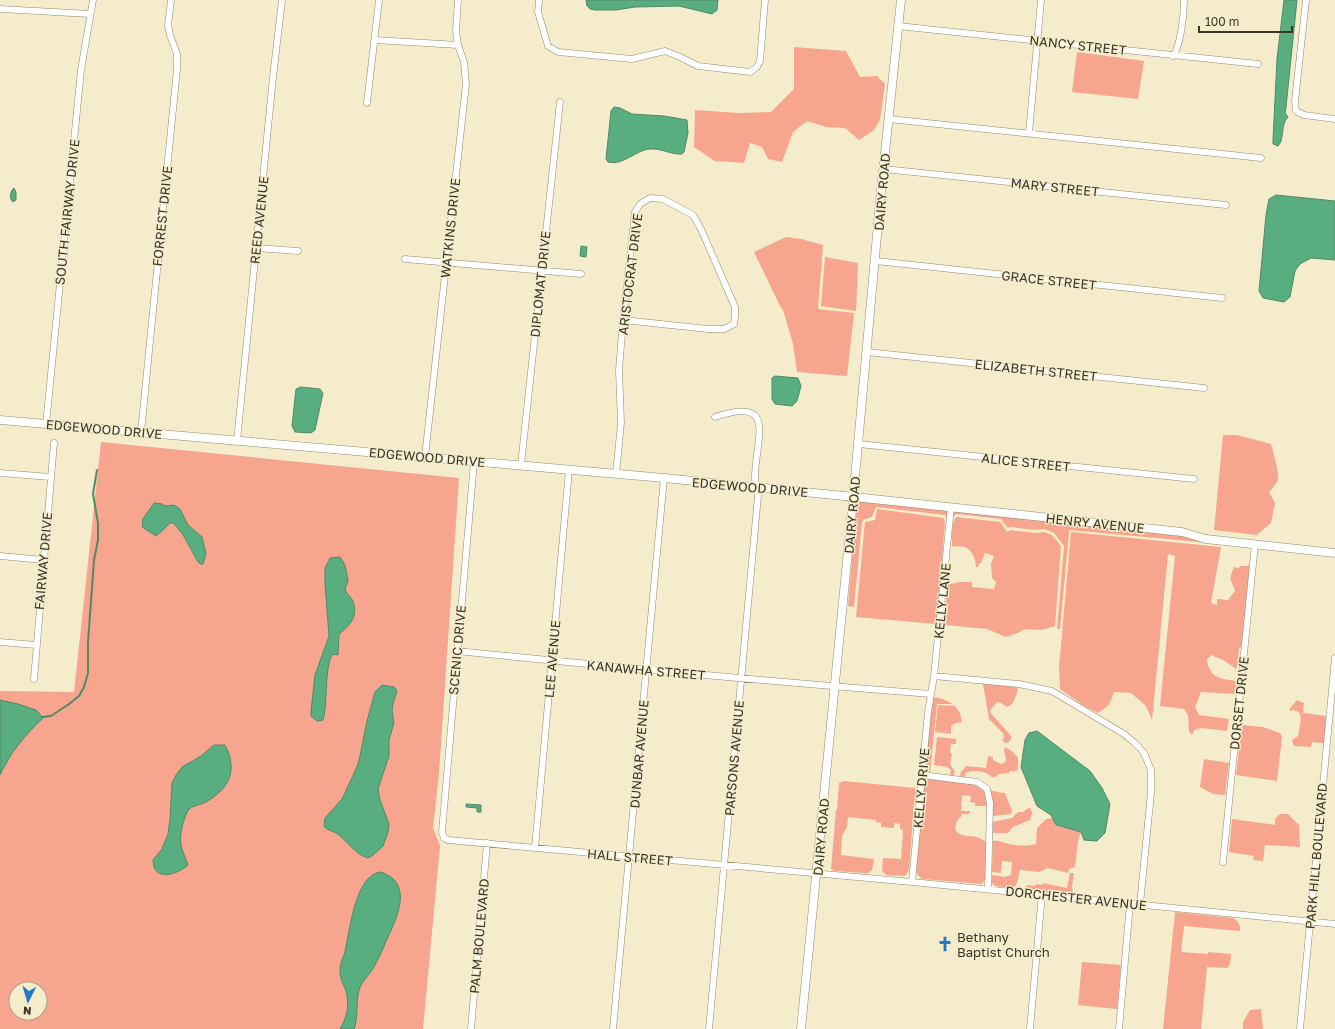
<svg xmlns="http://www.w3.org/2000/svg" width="1335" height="1029" viewBox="0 0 1335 1029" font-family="'Golos Text',sans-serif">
	<rect width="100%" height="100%" fill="#f4eccb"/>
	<path fill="#f7a58f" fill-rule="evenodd" d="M 794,47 L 846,51 L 860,77 L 877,76 L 885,84 L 880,120 L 874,130 L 859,140 L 845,128 L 826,127 L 807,121 L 793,132 L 782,162 L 768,159 L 762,147 L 750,143 L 744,163 L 715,161 L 694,147 L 695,110 L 739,113 L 771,112 L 794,89 Z
		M 1077,52 L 1144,61 L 1138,99 L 1072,92 Z
		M 786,237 L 801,239 L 823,245 L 818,309 L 854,313 L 847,376 L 797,372 L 793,344 L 783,310 L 780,306 L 754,252 Z
		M 825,257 L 858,263 L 856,311 L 821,306 Z
		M 1223,435 L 1237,435 L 1271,444 C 1273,453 1281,475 1277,482 C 1275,485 1272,489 1269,492 L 1275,503 L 1271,523 L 1257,535 L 1214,530 Z
		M 101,442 L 459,478 L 439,773 L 433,828 L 440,846 L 423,1029 L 0,1029 L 0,691 L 74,692 ZM 16,989 L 40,989 L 40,1013 L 16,1013 Z
		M 857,501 L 1182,536 L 1210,543 L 1070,530 L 1069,532 L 1060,629 L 1057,629 L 1064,546 L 1054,533 L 1045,529 L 1035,530 L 1011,527 L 1008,528 L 1001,519 L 956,514 L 948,522 L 945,515 L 876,507 L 872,517 L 863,520 L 862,522 L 854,607 L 848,606 Z
		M 877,509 L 944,518 L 945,523 L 936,624 L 856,617 L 865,522 L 875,520 Z
		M 956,517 L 1000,522 L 1007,532 L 1011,530 L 1035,533 L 1044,532 L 1052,535 L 1061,546 L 1055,626 L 1042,630 L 1024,629 L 1020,632 L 1006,637 L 987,629 L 945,625 L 947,585 L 959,582 L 972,582 L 972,587 L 994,589 L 996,582 L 992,578 L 991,564 L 994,556 L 985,553 L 981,563 L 979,564 L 978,567 L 976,567 C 976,560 973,551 965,547 C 961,546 956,547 952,546 C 952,537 951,525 956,517 Z
		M 1071,532 L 1221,547 L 1211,603 L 1217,605 L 1217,599 L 1228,600 L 1235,591 C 1231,578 1228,582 1234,567 L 1239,568 L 1240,566 L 1250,566 L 1243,646 L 1239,648 L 1238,663 L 1236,669 L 1225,661 L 1211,655 L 1207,660 L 1208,666 C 1211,669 1211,672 1213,674 C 1218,679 1230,680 1236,681 L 1235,694 L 1201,692 L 1195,707 L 1199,715 L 1229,719 L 1227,731 L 1202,728 L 1194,730 L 1192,735 L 1189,732 L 1188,715 L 1184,709 L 1160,706 L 1175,556 L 1168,554 L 1152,720 L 1146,706 L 1131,693 L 1114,692 L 1109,705 L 1098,713 L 1084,706 L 1060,689 L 1059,667 Z
		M 983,684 L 1016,686 L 1018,688 C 1016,695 1015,704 1007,707 L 1001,703 L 997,702 L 991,709 L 990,712 L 1011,736 L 1011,740 L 1007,743 L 1005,743 L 1002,740 L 1004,738 L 1003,733 L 989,719 Z
		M 933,697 C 948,699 961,706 962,722 L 956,723 L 951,726 L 951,734 L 935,732 L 938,705 L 954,706 L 952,704 L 937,704 L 930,773 L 925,770 Z
		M 1297,700 L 1304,703 L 1303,713 L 1326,716 L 1324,743 L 1312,742 L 1311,747 L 1294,746 L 1292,740 L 1298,736 L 1301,719 L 1299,712 L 1294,710 L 1289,711 L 1290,708 Z
		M 1242,725 L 1263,727 L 1280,733 L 1282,737 L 1277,781 L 1236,775 Z
		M 937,737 L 956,739 L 956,744 L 951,744 L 950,753 L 952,754 L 950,764 L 955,772 L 953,776 L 950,776 L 951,770 L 947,767 L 934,765 Z
		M 1005,747 L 1012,751 L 1018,758 L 1018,769 L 1016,771 L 1010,771 L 1009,773 L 999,774 L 995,777 L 992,777 C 987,771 973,769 965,773 L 966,777 L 960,776 L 961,772 L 966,766 L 986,768 L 988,756 L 993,757 L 993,760 L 1001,764 L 1004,763 L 1006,760 L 1004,750 Z
		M 1204,759 L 1229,763 L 1225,795 L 1213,794 L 1200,787 Z
		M 925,779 C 938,780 976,780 984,791 C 986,795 986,801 986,806 L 975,806 L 975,803 L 970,802 L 971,796 L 962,795 L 961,811 L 970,811 L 969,814 L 962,814 L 961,817 L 958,819 L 955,827 L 956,831 C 965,840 973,832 986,842 L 985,879 L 982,884 L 922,879 L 917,874 L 916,870 Z
		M 844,781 L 915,788 C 917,792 917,801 914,805 L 909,870 L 905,876 L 886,875 L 882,871 L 883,858 L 901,859 L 903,830 L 900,829 L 900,824 L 894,823 L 894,828 L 881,827 L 881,823 L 876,822 L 876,820 L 848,817 L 847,827 L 842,836 L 841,855 L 874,859 L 872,870 L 868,873 L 864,873 L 834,871 L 831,869 L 836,810 L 837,810 L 839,783 Z
		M 990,790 L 997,792 L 1005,793 L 1012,811 L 1011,814 L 993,816 L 993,804 Z
		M 1030,807 L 1032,813 L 1030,820 L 1013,827 L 1008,833 L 992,833 L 992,822 L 1012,818 L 1018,812 L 1023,812 Z
		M 1280,814 L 1288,814 L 1299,825 L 1300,847 L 1265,845 L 1263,861 L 1253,860 L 1254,856 L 1229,852 L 1232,819 L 1275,825 L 1275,819 Z
		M 1053,818 L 1056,826 L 1081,832 L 1078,841 L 1075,867 L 1069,869 L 1068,873 L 1048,868 L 1039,872 L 1020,870 C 1018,876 1019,884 1013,888 L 995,886 L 992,883 L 992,875 L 1005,877 L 1011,875 L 1012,862 L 1002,861 L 1001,873 L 992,872 L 993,841 C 1001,840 1002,843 1009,844 C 1017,846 1027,846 1036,844 L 1037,828 L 1046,819 Z
		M 1070,873 L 1074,873 L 1072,886 L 1073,895 L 1028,890 L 1026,889 L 1027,885 L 1035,886 L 1036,884 L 1043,885 L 1043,883 L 1067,888 Z
		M 1175,912 L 1233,918 C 1238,921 1241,925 1240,931 L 1184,926 L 1181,952 L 1208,954 L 1208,952 L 1231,954 L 1230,964 L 1227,968 L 1207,967 L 1201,1029 L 1163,1029 Z
		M 1082,962 L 1121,965 L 1117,1009 L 1078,1005 Z
		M 1261,1009 L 1263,1029 L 1243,1029 L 1243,1022 L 1250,1010 Z"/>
	<path fill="#59ae80" stroke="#508a66" d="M 586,0 L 718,0 L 717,10 L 712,14 L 679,6 L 635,7 L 616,10 L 595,10 L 590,9 L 587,6 Z
		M 1284,0 L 1297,0 L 1286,107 L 1285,113 L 1288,117 C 1280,125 1285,139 1278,146 L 1273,144 L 1273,140 L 1277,59 Z
		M 614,107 L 620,108 L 632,114 L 664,116 L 687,120 L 688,133 L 684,152 L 682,154 C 672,155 661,148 650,149 C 636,150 623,166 608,162 L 606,159 L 611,111 Z
		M 14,188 L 16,192 L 16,200 L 13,202 C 9,199 10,191 14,188 Z
		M 1276,195 L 1335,201 L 1335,260 L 1311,258 L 1300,264 L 1295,271 L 1290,297 L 1284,302 L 1263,298 L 1259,291 L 1266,215 L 1269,199 Z
		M 581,246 L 587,247 L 586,257 L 580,256 Z
		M 775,376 L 798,378 L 801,386 L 797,401 L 792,406 L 775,404 L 772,399 L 772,378 Z
		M 301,387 L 320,389 L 323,393 L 315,430 L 311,433 L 295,432 L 292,426 L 296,389 Z
		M 154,503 L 162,504 L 165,506 L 174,505 L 180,509 L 188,525 L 202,537 L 206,554 L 203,564 L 201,564 L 198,562 L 182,533 L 173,523 L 170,523 L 162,531 L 156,536 L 142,527 L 143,519 Z
		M 340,557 L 345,565 L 348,580 L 345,590 C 347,594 351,597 353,601 C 358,617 351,624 339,634 L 338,655 L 333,654 C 324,665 328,704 323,720 L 317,721 L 311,716 L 311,711 L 315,675 L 329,636 L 325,584 L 325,568 L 330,558 Z
		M 382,685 L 394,687 L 397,691 L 393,704 L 392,711 L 394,723 L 389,740 L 389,756 L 378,789 L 380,800 L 389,824 L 388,832 L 383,846 L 372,856 L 368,858 C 355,854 348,842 338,834 C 333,831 328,831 324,826 L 325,818 L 342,799 L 356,769 L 359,761 L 367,721 L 375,692 Z
		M 0,700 L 18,704 L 36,710 L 43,718 C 25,735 10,753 0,775 Z
		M 1037,731 L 1090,771 L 1102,788 L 1110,804 L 1105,833 L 1097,841 L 1084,840 L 1081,832 L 1056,825 L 1051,815 L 1037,806 L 1021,767 L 1025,740 L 1029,733 Z
		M 214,745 L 225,745 C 238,770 230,788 206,802 C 201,805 194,805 189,809 C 186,813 185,818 183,823 C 178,844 181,846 188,865 C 177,875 153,882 153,860 L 162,849 L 168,834 L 170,819 L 172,783 L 176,775 L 182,767 L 201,756 Z
		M 466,804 L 481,805 L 481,812 L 477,812 L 477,808 L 466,807 Z
		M 381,872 C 414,883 397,918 387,939 C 383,949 379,958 374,967 C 370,974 364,979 360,987 C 355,1000 359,1016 354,1029 L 340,1029 C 348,1016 350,1002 345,988 C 342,982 340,977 340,970 C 340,962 345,955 346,947 C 350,928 356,874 381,872 Z"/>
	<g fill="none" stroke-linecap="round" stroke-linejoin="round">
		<path stroke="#508a66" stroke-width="2" d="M 42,717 L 51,716 L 69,704 L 79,696 L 84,687 L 88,673 L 88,642 L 94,560 L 98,540 L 98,523 L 93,494 L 97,470"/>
		<g stroke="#928b6d" stroke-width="7">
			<path id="minor" d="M 539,0 L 538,12 L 548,46 L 558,52 L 632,59 L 665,51 L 680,57 L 698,66 L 750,72 L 757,67 L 760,61 L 765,0
				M 1306,0 L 1295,101 L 1296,111 L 1304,115 L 1335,119
				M 0,9 L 90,14
				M 898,26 L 1258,64
				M 375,40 L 458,45
				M 1173,56 C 1181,45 1184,14 1184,0
				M 367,103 L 379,0
				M 889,119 L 1261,158
				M 1029,133 L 1041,0
				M 884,169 L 1226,205
				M 256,248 L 298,251
				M 405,259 L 581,274
				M 876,261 L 1222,298
				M 867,352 L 1204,388
				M 46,425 L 81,70 L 93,0
				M 141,432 L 177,69 L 177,54 L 170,35 L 168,25 L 171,0
				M 237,441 L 273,77 L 282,0
				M 859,444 L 1194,479
				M 425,457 L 466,84 L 464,62 L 458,45 L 456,31 L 458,0
				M 474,462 L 442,832 L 444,838 L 448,840 L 912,882 L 1335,924
				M 521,465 L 560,102
				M 0,473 L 51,477
				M 616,474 L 621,423 L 619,370 L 623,320 L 635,212 L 640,204 L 650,198 L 663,199 L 693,215 L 701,229 L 735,307 L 735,317 L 734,324 L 724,329 L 708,329 L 623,320
				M 0,556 L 44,560
				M 0,642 L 36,645
				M 457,651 C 615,667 773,682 931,694
				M 934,676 L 1019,684 L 1052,691 L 1124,734 L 1135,743 L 1144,753 L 1151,770 L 1151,793 L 1140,904
				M 34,679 L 54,443
				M 922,775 L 977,782 L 987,789 L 990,803 L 988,889
				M 535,848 L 569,470
				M 1223,862 L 1255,544
				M 912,882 L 928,712 L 934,676 L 951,507
				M 471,1029 L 487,843
				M 613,1029 L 664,478
				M 709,1029 L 758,496 C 757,490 755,484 755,478 C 755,440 779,395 715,417
				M 1030,1029 L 1042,894
				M 1119,1029 L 1130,903
				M 1300,1029 L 1335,658"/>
		</g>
		<g stroke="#928b6d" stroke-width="9">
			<path id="tertiary" d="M 0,420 L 664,478 L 854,497 L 1182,532 L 1206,539 L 1335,553
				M 801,1029 L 852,510 L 881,191 L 901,0"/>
		</g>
		<use href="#minor" stroke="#fff" stroke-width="6"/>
		<use href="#tertiary" stroke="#fff" stroke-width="8"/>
	</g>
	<defs>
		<g id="church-bare" transform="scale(1.2)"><path d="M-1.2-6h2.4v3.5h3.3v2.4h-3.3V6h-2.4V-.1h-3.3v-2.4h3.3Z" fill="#2679c7" stroke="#f4eccb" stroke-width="2.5" paint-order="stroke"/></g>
	</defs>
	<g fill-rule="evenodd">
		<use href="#church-bare" x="945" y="944"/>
	</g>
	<g text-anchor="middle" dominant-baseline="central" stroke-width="3" stroke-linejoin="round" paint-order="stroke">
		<g font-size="13" fill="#3a372a" stroke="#f4eccb">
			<text transform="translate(1078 45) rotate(6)">NANCY STREET</text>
			<text transform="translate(1055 187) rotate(6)">MARY STREET</text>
			<text transform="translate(882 192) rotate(-85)">DAIRY ROAD</text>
			<text transform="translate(67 212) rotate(-84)">SOUTH FAIRWAY DRIVE</text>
			<text transform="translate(162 216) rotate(-84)">FORREST DRIVE</text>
			<text transform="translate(259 220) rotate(-84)">REED AVENUE</text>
			<text transform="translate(450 228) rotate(-84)">WATKINS DRIVE</text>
			<text transform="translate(630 274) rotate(-83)">ARISTOCRAT DRIVE</text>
			<text transform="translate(1049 280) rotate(6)">GRACE STREET</text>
			<text transform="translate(540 284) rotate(-84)">DIPLOMAT DRIVE</text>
			<text transform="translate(1036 370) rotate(6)">ELIZABETH STREET</text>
			<text transform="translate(104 429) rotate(5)">EDGEWOOD DRIVE</text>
			<text transform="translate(427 457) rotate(5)">EDGEWOOD DRIVE</text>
			<text transform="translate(1026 462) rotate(6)">ALICE STREET</text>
			<text transform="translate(750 487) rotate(5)">EDGEWOOD DRIVE</text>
			<text transform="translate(852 515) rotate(-85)">DAIRY ROAD</text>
			<text transform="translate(1095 523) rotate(6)">HENRY AVENUE</text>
			<text transform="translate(43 561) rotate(-85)">FAIRWAY DRIVE</text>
			<text transform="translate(942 601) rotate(-84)">KELLY LANE</text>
			<text transform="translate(457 650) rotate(-85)">SCENIC DRIVE</text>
			<text transform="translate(552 659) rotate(-85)">LEE AVENUE</text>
			<text transform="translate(646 670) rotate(5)">KANAWHA STREET</text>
			<text transform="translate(1239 703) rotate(-84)">DORSET DRIVE</text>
			<text transform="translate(639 754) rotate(-85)">DUNBAR AVENUE</text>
			<text transform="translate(734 758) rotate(-85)">PARSONS AVENUE</text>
			<text transform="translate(921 788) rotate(-85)">KELLY DRIVE</text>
			<text transform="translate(821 837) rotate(-85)">DAIRY ROAD</text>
			<text transform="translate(1316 856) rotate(-85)">PARK HILL BOULEVARD</text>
			<text transform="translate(630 857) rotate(5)">HALL STREET</text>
			<text transform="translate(1076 898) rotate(6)">DORCHESTER AVENUE</text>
			<text transform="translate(479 936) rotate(-85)">PALM BOULEVARD</text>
		</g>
		<g font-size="13" fill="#3a372a" stroke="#f4eccb" text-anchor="start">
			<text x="957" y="937">Bethany<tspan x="957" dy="15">Baptist Church</tspan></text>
		</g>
	</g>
	<g transform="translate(28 1001) rotate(185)"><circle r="19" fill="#f4eccb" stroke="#aaa48b"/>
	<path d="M0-3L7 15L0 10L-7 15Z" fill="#2679c7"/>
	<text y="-6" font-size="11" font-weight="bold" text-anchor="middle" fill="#3a372a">N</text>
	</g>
	<path d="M1199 26v6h93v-6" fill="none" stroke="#3a372a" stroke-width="2"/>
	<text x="1205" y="26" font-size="12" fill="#3a372a" stroke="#f4eccb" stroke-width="3" paint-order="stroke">100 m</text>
</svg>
